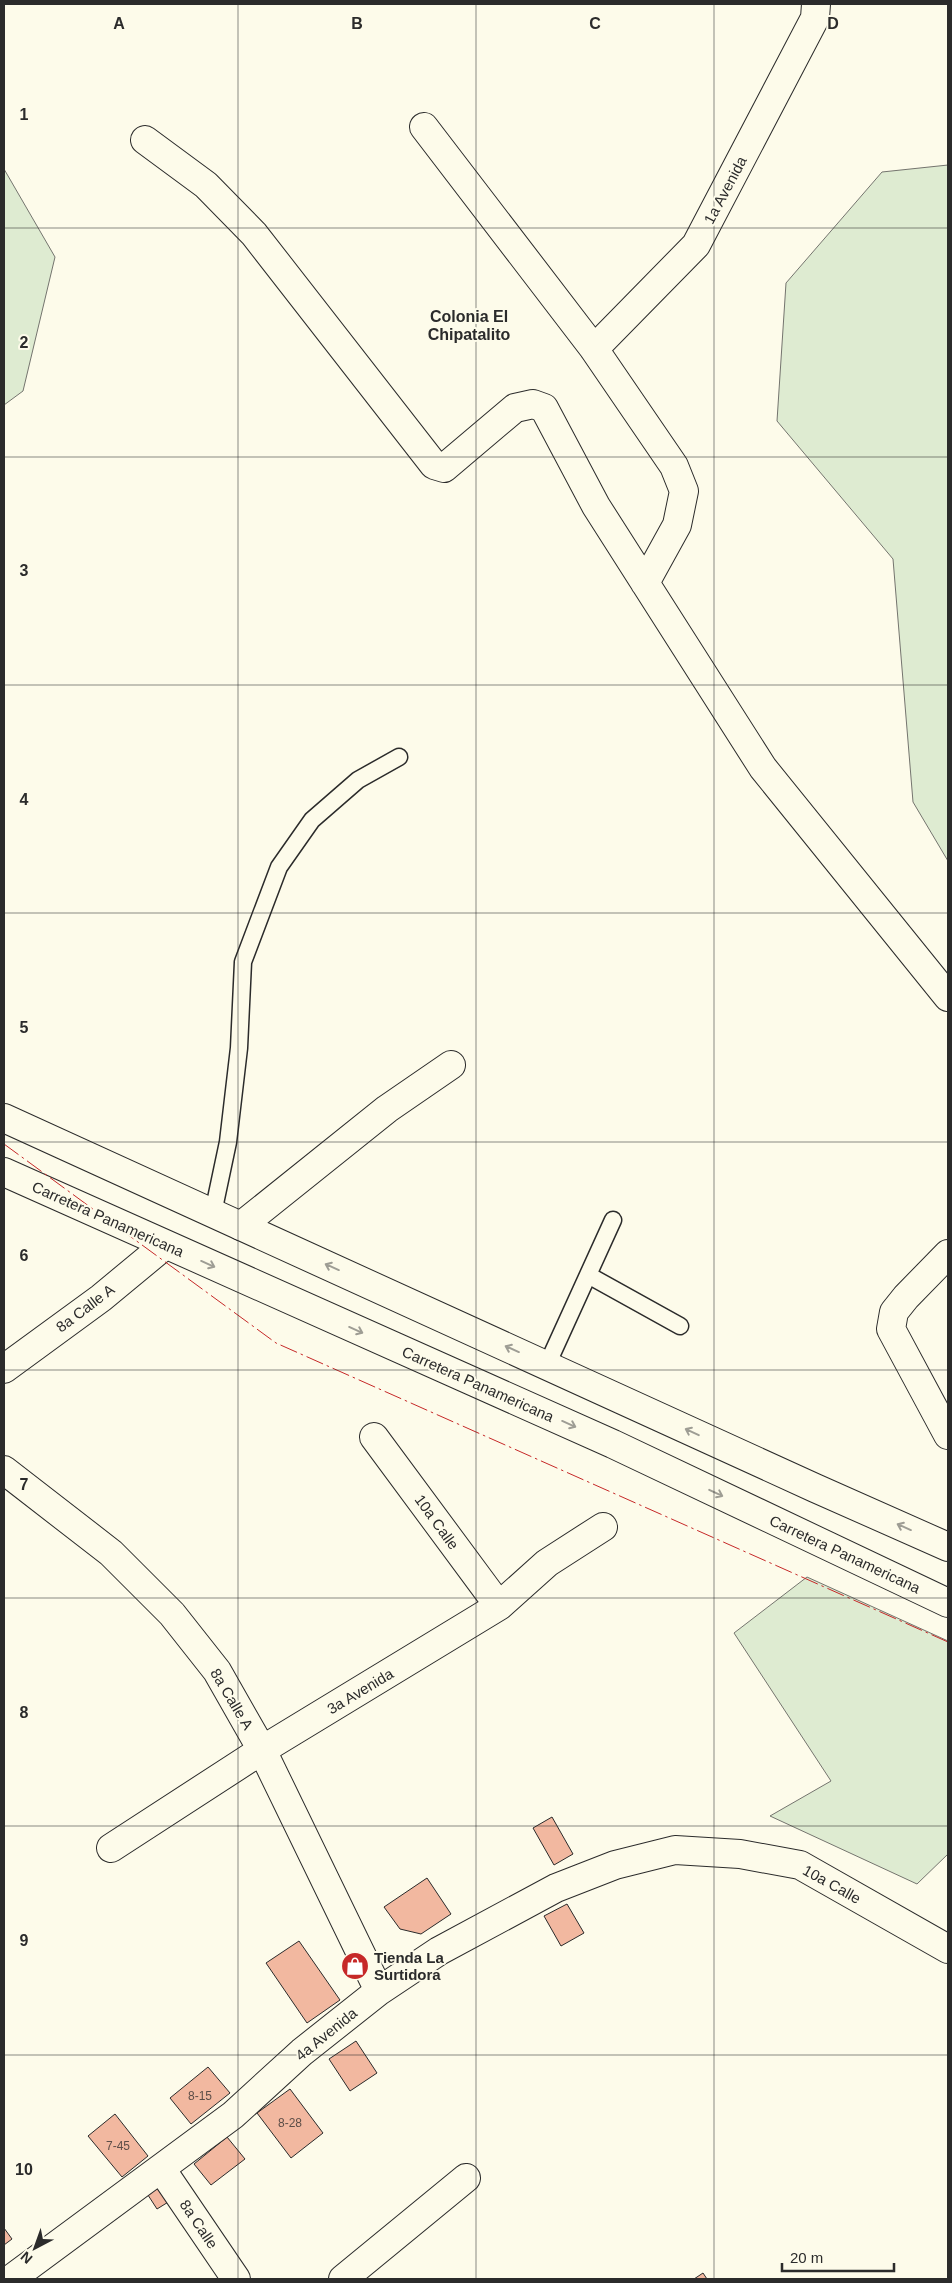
<svg xmlns="http://www.w3.org/2000/svg" width="952" height="2283" viewBox="0 0 952 2283" font-family="Arial,sans-serif">
	<rect width="100%" height="100%" fill="#fdfbea"/>
	<path fill="#deebd1" stroke="#74746e" d="M 948,165 L 948,861 L 913,802 L 893,559 L 777,421 L 786,283 L 882,172 Z
		M 4,169 L 55,257 L 23,391 L 4,405 Z
		M 807,1577 L 948,1641 L 948,1854 L 917,1884 L 770,1816 L 831,1781 L 734,1633 Z"/>
	<path fill="#f2b8a0" stroke="#2b2b2b" d="M 552,1817 L 573,1854 L 554,1865 L 533,1828 Z
		M 427,1878 L 451,1914 L 421,1934 L 400,1929 L 384,1907 Z
		M 567,1904 L 584,1933 L 561,1946 L 544,1916 Z
		M 299,1941 L 340,2000 L 307,2023 L 266,1963 Z
		M 356,2041 L 377,2073 L 350,2091 L 329,2059 Z
		M 208,2067 L 230,2093 L 191,2124 L 170,2098 Z
		M 290,2089 L 323,2133 L 291,2158 L 257,2113 Z
		M 115,2114 L 148,2156 L 122,2177 L 88,2136 Z
		M 227,2137 L 245,2159 L 211,2185 L 194,2164 Z
		M 164,2180 L 178,2196 L 157,2209 L 146,2192 Z
		M 4,2228 L 12,2239 L 4,2245 Z
		M 703,2273 L 707,2279 L 694,2279 Z"/>
	<g fill="none" stroke-linecap="round" stroke-linejoin="round">
		<g stroke="#2b2b2b" stroke-width="19">
			<path id="lane" d="M 213,1213 L 228,1142 L 239,1048 L 243,962 L 279,867 L 312,820 L 358,780 L 399,757
				M 588,1275 L 680,1326
				M 547,1365 L 613,1220"/>
		</g>
		<g stroke="#2b2b2b" stroke-width="30">
			<path id="street" d="M 424,127 L 594,349 L 674,466 L 684,491 L 677,525 L 645,583
				M 145,140 L 206,185 L 254,234 L 434,465 L 444,468 L 515,408 L 533,404 L 544,408 L 596,506 L 763,768 L 948,997
				M 594,349 L 696,245 L 815,18 L 816,4
				M 241,1226 L 387,1109 L 451,1065
				M 948,1254 L 906,1297 L 894,1312 L 891,1329 L 948,1435
				M 4,1369 L 101,1298 L 165,1245
				M 374,1437 L 499,1606
				M 4,1470 L 111,1553 L 172,1614 L 217,1671 L 262,1750 L 379,1991
				M 111,1848 L 262,1750 L 499,1606 L 547,1563 L 603,1527
				M 162,2170 L 236,2279
				M 11,2279 L 233,2115 L 302,2052 L 379,1991 L 439,1951 L 556,1888 L 615,1865 L 675,1850 L 740,1854 L 800,1865 L 948,1949
				M 343,2279 L 466,2178"/>
		</g>
		<g stroke="#2b2b2b" stroke-width="30">
			<path id="highway" d="M 4,1118 L 815,1488 L 948,1547
				M 4,1172 L 613,1444 L 948,1603"/>
		</g>
		<use href="#lane" stroke="#fdfbea" stroke-width="16"/>
		<use href="#street" stroke="#fdfbea" stroke-width="28"/>
		<use href="#highway" stroke="#fdfbea" stroke-width="28"/>
		<path stroke="#c62828" stroke-width="1" stroke-dasharray="18 4 2.5 4" stroke-linecap="butt" d="M 4,1144 L 276,1343 L 948,1642"/>
	</g>
	<defs><path id="oneway-shaft" d="M-6 0H5M1.5-3L5.5 0L1.5 3" fill="none" stroke-width="1.6" stroke-linecap="round" stroke-linejoin="round" transform="scale(1.25)"/></defs>
	<g stroke="#9e9d94">
		<use href="#oneway-shaft" transform="translate(208 1264) rotate(24)"/>
		<use href="#oneway-shaft" transform="translate(332 1267) rotate(-156)"/>
		<use href="#oneway-shaft" transform="translate(356 1330) rotate(24)"/>
		<use href="#oneway-shaft" transform="translate(512 1349) rotate(-156)"/>
		<use href="#oneway-shaft" transform="translate(569 1424) rotate(24)"/>
		<use href="#oneway-shaft" transform="translate(692 1432) rotate(-155)"/>
		<use href="#oneway-shaft" transform="translate(716 1493) rotate(25)"/>
		<use href="#oneway-shaft" transform="translate(904 1527) rotate(-156)"/>
	</g>
	<path fill="none" stroke="#2b2b2b" stroke-width="1" stroke-opacity="0.55" d="M 238,4 L 238,2279M 476,4 L 476,2279M 714,4 L 714,2279M 4,228 L 948,228M 4,457 L 948,457M 4,685 L 948,685M 4,913 L 948,913M 4,1142 L 948,1142M 4,1370 L 948,1370M 4,1598 L 948,1598M 4,1826 L 948,1826M 4,2055 L 948,2055"/>
	<defs>
		<g id="shop-disc" transform="scale(1.4375)"><circle r="9.5" fill="#c62828" stroke="#fdfbea"/><path d="M-5-2.5h2.3a2.7 3.5 0 0 1 5.4 0H5L5.5 6h-11ZM-1.5-2.5h3a1.5 2.3 0 0 0-3 0Z" fill="#fff"/></g>
	</defs>
	<g fill-rule="evenodd">
		<use href="#shop-disc" x="355" y="1966"/>
	</g>
	<g text-anchor="middle" dominant-baseline="central" stroke-width="4" stroke-linejoin="round" paint-order="stroke">
		<g font-size="12" fill="#5d4e48">
			<text x="200" y="2096">8-15</text>
			<text x="290" y="2123">8-28</text>
			<text x="118" y="2146">7-45</text>
		</g>
		<g font-size="15" fill="#2b2b2b" stroke="#fdfbea">
			<text transform="translate(725 190) rotate(-62)">1a Avenida</text>
			<text transform="translate(108 1219) rotate(24)">Carretera Panamericana</text>
			<text transform="translate(85 1308) rotate(-37)">8a Calle A</text>
			<text transform="translate(478 1384) rotate(24)">Carretera Panamericana</text>
			<text transform="translate(437 1522) rotate(54)">10a Calle</text>
			<text transform="translate(845 1554) rotate(25)">Carretera Panamericana</text>
			<text transform="translate(360 1691) rotate(-31)">3a Avenida</text>
			<text transform="translate(232 1699) rotate(59)">8a Calle A</text>
			<text transform="translate(832 1884) rotate(29)">10a Calle</text>
			<text transform="translate(326 2034) rotate(-39)">4a Avenida</text>
			<text transform="translate(199 2224) rotate(56)">8a Calle</text>
		</g>
		<g font-size="15" font-weight="bold" fill="#2b2b2b" stroke="#fdfbea" text-anchor="start">
			<text x="374" y="1957">Tienda La<tspan x="374" dy="17">Surtidora</tspan></text>
		</g>
		<g font-size="16" font-weight="bold" fill="#2b2b2b" stroke="#fdfbea">
			<text x="469" y="316">Colonia El<tspan x="469" dy="18">Chipatalito</tspan></text>
		</g>
	</g>
	<g font-size="16" text-anchor="middle" font-weight="bold" fill="#2b2b2b" stroke="#fdfbea" stroke-width="4" stroke-linejoin="round" paint-order="stroke">
		<text x="119" y="29">A</text>
		<text x="357" y="29">B</text>
		<text x="595" y="29">C</text>
		<text x="833" y="29">D</text>
		<text x="24" y="120">1</text>
		<text x="24" y="348">2</text>
		<text x="24" y="576">3</text>
		<text x="24" y="805">4</text>
		<text x="24" y="1033">5</text>
		<text x="24" y="1261">6</text>
		<text x="24" y="1490">7</text>
		<text x="24" y="1718">8</text>
		<text x="24" y="1946">9</text>
		<text x="24" y="2175">10</text>
	</g>
	<rect width="952" height="2283" fill="none" stroke="#2b2b2b" stroke-width="10"/>
	<g transform="translate(35 2248) rotate(221)" stroke="#fdfbea" stroke-width="4" paint-order="stroke">
	<path d="M0-4L9 19L0 12L-9 19Z" fill="#2b2b2b"/>
	<text y="-8" font-size="14" font-weight="bold" text-anchor="middle" fill="#2b2b2b">N</text>
	</g>
	<path d="M782 2263v8h112v-8" fill="none" stroke="#2b2b2b" stroke-width="2.5"/>
	<text x="790" y="2263" font-size="15" fill="#2b2b2b" stroke="#fdfbea" stroke-width="4" paint-order="stroke">20 m</text>
</svg>
